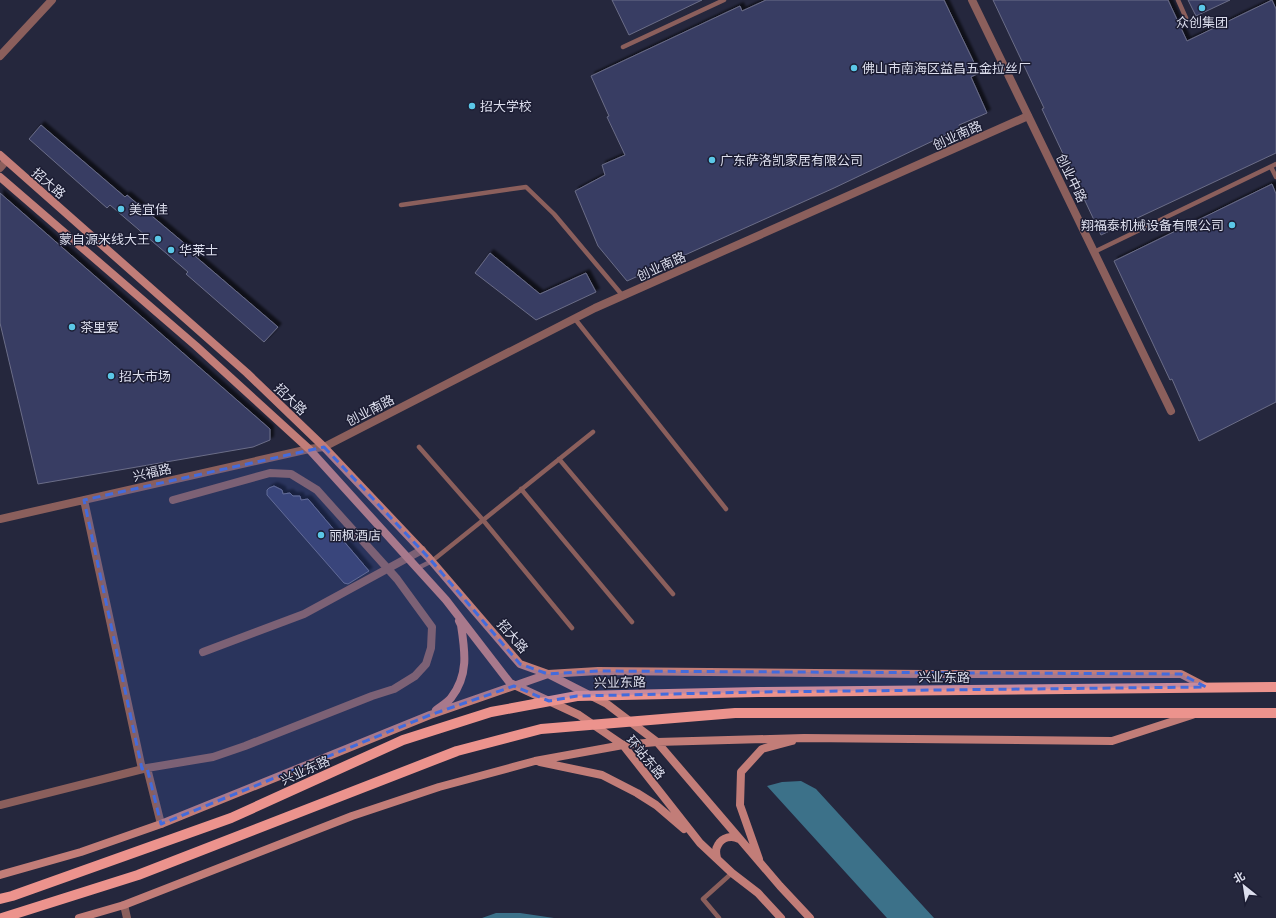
<svg xmlns="http://www.w3.org/2000/svg" width="1276" height="918" viewBox="0 0 1276 918" font-family="Lato,'Noto Sans SC',sans-serif">
	<defs>
		<filter id="shadow"><feDropShadow dx="3.5" dy="-3.5" stdDeviation="1" flood-color="#0009"/></filter>
	</defs>
	<rect width="100%" height="100%" fill="#25273d"/>
	<path fill="#3c7189" d="M 801,781 L 816,789 L 934,918 L 887,918 L 767,786 L 782,782 Z
		M 496,913 L 520,913 L 554,918 L 482,918 Z"/>
	<path fill="#393c64" stroke="#6a6d87" filter="url(#shadow)" d="M 612,0 L 702,0 L 629,35 Z
		M 766,0 L 944,0 L 979,73 L 971,77 L 987,113 L 959,125 L 960,128 L 834,188 L 627,281 L 598,246 L 575,191 L 605,175 L 602,165 L 625,155 L 607,117 L 609,116 L 591,76 L 740,6 L 742,11 Z
		M 993,0 L 1168,0 L 1187,41 L 1272,0 L 1276,9 L 1276,153 L 1101,235 L 1042,109 L 1044,108 Z
		M 1188,0 L 1230,0 L 1196,16 Z
		M 41,125 L 125,197 L 127,195 L 197,254 L 195,256 L 278,327 L 264,342 L 186,274 L 188,272 L 110,205 L 107,208 L 29,139 Z
		M 1272,184 L 1276,194 L 1276,402 L 1199,441 L 1172,379 L 1170,380 L 1114,261 Z
		M 0,193 L 270,429 L 270,440 L 253,447 L 38,484 L 0,323 Z
		M 490,253 L 540,294 L 586,273 L 596,292 L 536,320 L 475,273 Z
		M 274,486 L 282,490 L 283,494 L 290,493 L 293,496 L 300,496 L 301,500 L 308,499 L 369,571 L 348,584 L 344,583 L 267,495 L 267,490 L 269,488 Z"/>
	<g fill="none" stroke-linecap="round" stroke-linejoin="round">
		<path stroke="#8b5f5c" stroke-width="4.5" d="M 1178,0 L 1186,18
			M 623,47 L 724,0
			M 1271,167 L 1276,177
			M 401,205 L 526,187 L 554,214 L 623,296
			M 1094,252 L 1276,164
			M 575,319 L 726,509
			M 419,447 L 483,520 L 572,628
			M 559,459 L 673,594
			M 521,489 L 632,622
			M 418,568 L 432,561 L 593,432
			M 719,918 L 703,899 L 732,873"/>
		<path stroke="#8b5f5c" stroke-width="8" d="M 0,56 L 52,0
			M 84,500 L 142,769
			M 0,519 L 309,449 L 324,447 L 595,308 L 1028,116
			M 203,652 L 304,614 L 422,550
			M 147,768 L 213,757 L 245,746 L 372,696 L 394,689 L 415,676 L 426,664 L 431,648 L 432,627 L 397,579 L 317,490 L 291,474 L 270,473 L 173,500
			M 0,805 L 147,768 L 161,824"/>
		<path stroke="#8b5f5c" stroke-width="8" d="M 972,0 L 1171,411
			M 0,168 L 6,161
			M 124,905 L 127,918"/>
		<path stroke="#c27d78" stroke-width="8" d="M 0,155 L 247,373 L 324,447 L 429,558 L 520,664 L 548,674 L 607,704 L 657,742 L 780,886 L 810,918
			M 0,177 L 196,346 L 309,449 L 446,600 L 510,683 L 579,715 L 623,745 L 700,843 L 732,873 L 758,893 L 781,918
			M 436,710 C 441,706 447,703 451,698 C 469,675 465,651 461,625 L 459,621
			M 540,762 L 602,775 L 637,793 L 656,805 L 684,829
			M 717,858 C 716,854 715,849 718,845 C 722,837 732,835 739,839
			M 759,859 L 740,805 L 741,772 L 762,749 L 792,741
			M 0,875 L 81,852 L 161,824 L 430,715 L 548,674 L 598,671 L 925,674 L 1181,674 L 1206,687
			M 79,918 L 124,905 L 352,816 L 439,787 L 535,761 L 623,745 L 657,742 L 804,738 L 1112,741 L 1192,715"/>
		<path stroke="#ec938d" stroke-width="10" d="M 0,899 L 12,896 L 231,818 L 403,740 L 491,712 L 577,696 L 759,692 L 1276,687
			M 2,918 L 138,875 L 457,751 L 541,729 L 735,713 L 1276,713"/>
	</g>
	<path fill="#436bdc" fill-opacity="0.2" stroke="#436bdc" stroke-width="3" stroke-dasharray="8 5" stroke-linejoin="round" d="M 324,447 L 429,558 L 520,664 L 548,674 L 598,671 L 1181,674 L 1206,687 L 759,692 L 577,696 L 549,701 L 514,686 L 430,715 L 161,824 L 147,768 L 142,769 L 84,500 Z"/>
	<g fill="#5bc7e7" stroke="#1c1d33" stroke-width="1.5">
		<circle cx="1202" cy="8" r="4"/>
		<circle cx="854" cy="68" r="4"/>
		<circle cx="472" cy="106" r="4"/>
		<circle cx="712" cy="160" r="4"/>
		<circle cx="121" cy="209" r="4"/>
		<circle cx="1232" cy="225" r="4"/>
		<circle cx="158" cy="239" r="4"/>
		<circle cx="171" cy="250" r="4"/>
		<circle cx="72" cy="327" r="4"/>
		<circle cx="111" cy="376" r="4"/>
		<circle cx="321" cy="535" r="4"/>
	</g>
	<g text-anchor="middle" dominant-baseline="central" stroke-width="3" stroke-linejoin="round" paint-order="stroke">
		<g font-size="13" fill="#dcdeed" stroke="#1c1d33" text-anchor="start">
			<text x="1202" y="22" text-anchor="middle">众创集团</text>
			<text x="862" y="68">佛山市南海区益昌五金拉丝厂</text>
			<text x="480" y="106">招大学校</text>
			<text x="720" y="160">广东萨洛凯家居有限公司</text>
			<text x="129" y="209">美宜佳</text>
			<text x="1224" y="225" text-anchor="end">翔福泰机械设备有限公司</text>
			<text x="150" y="239" text-anchor="end">蒙自源米线大王</text>
			<text x="179" y="250">华莱士</text>
			<text x="80" y="327">茶里爱</text>
			<text x="119" y="376">招大市场</text>
			<text x="329" y="535">丽枫酒店</text>
		</g>
		<g font-size="13" fill="#dcdeed" stroke="#1c1d33">
			<text transform="translate(957 135) rotate(-24)">创业南路</text>
			<text transform="translate(1072 178) rotate(64)">创业中路</text>
			<text transform="translate(49 183) rotate(41)">招大路</text>
			<text transform="translate(661 266) rotate(-24)">创业南路</text>
			<text transform="translate(291 399) rotate(44)">招大路</text>
			<text transform="translate(370 410) rotate(-27)">创业南路</text>
			<text transform="translate(152 472) rotate(-13)">兴福路</text>
			<text transform="translate(513 636) rotate(49)">招大路</text>
			<text x="944" y="677">兴业东路</text>
			<text transform="translate(620 682) rotate(-1)">兴业东路</text>
			<text transform="translate(646 757) rotate(50)">环站东路</text>
			<text transform="translate(305 770) rotate(-24)">兴业东路</text>
		</g>
	</g>
	<g transform="translate(1244 886) rotate(330)" stroke="#1c1d33" stroke-width="3" paint-order="stroke">
	<path d="M0-3L7 15L0 10L-7 15Z" fill="#dcdeed"/>
	<text y="-6" font-size="11" font-weight="bold" text-anchor="middle" fill="#dcdeed">北</text>
	</g>
</svg>
